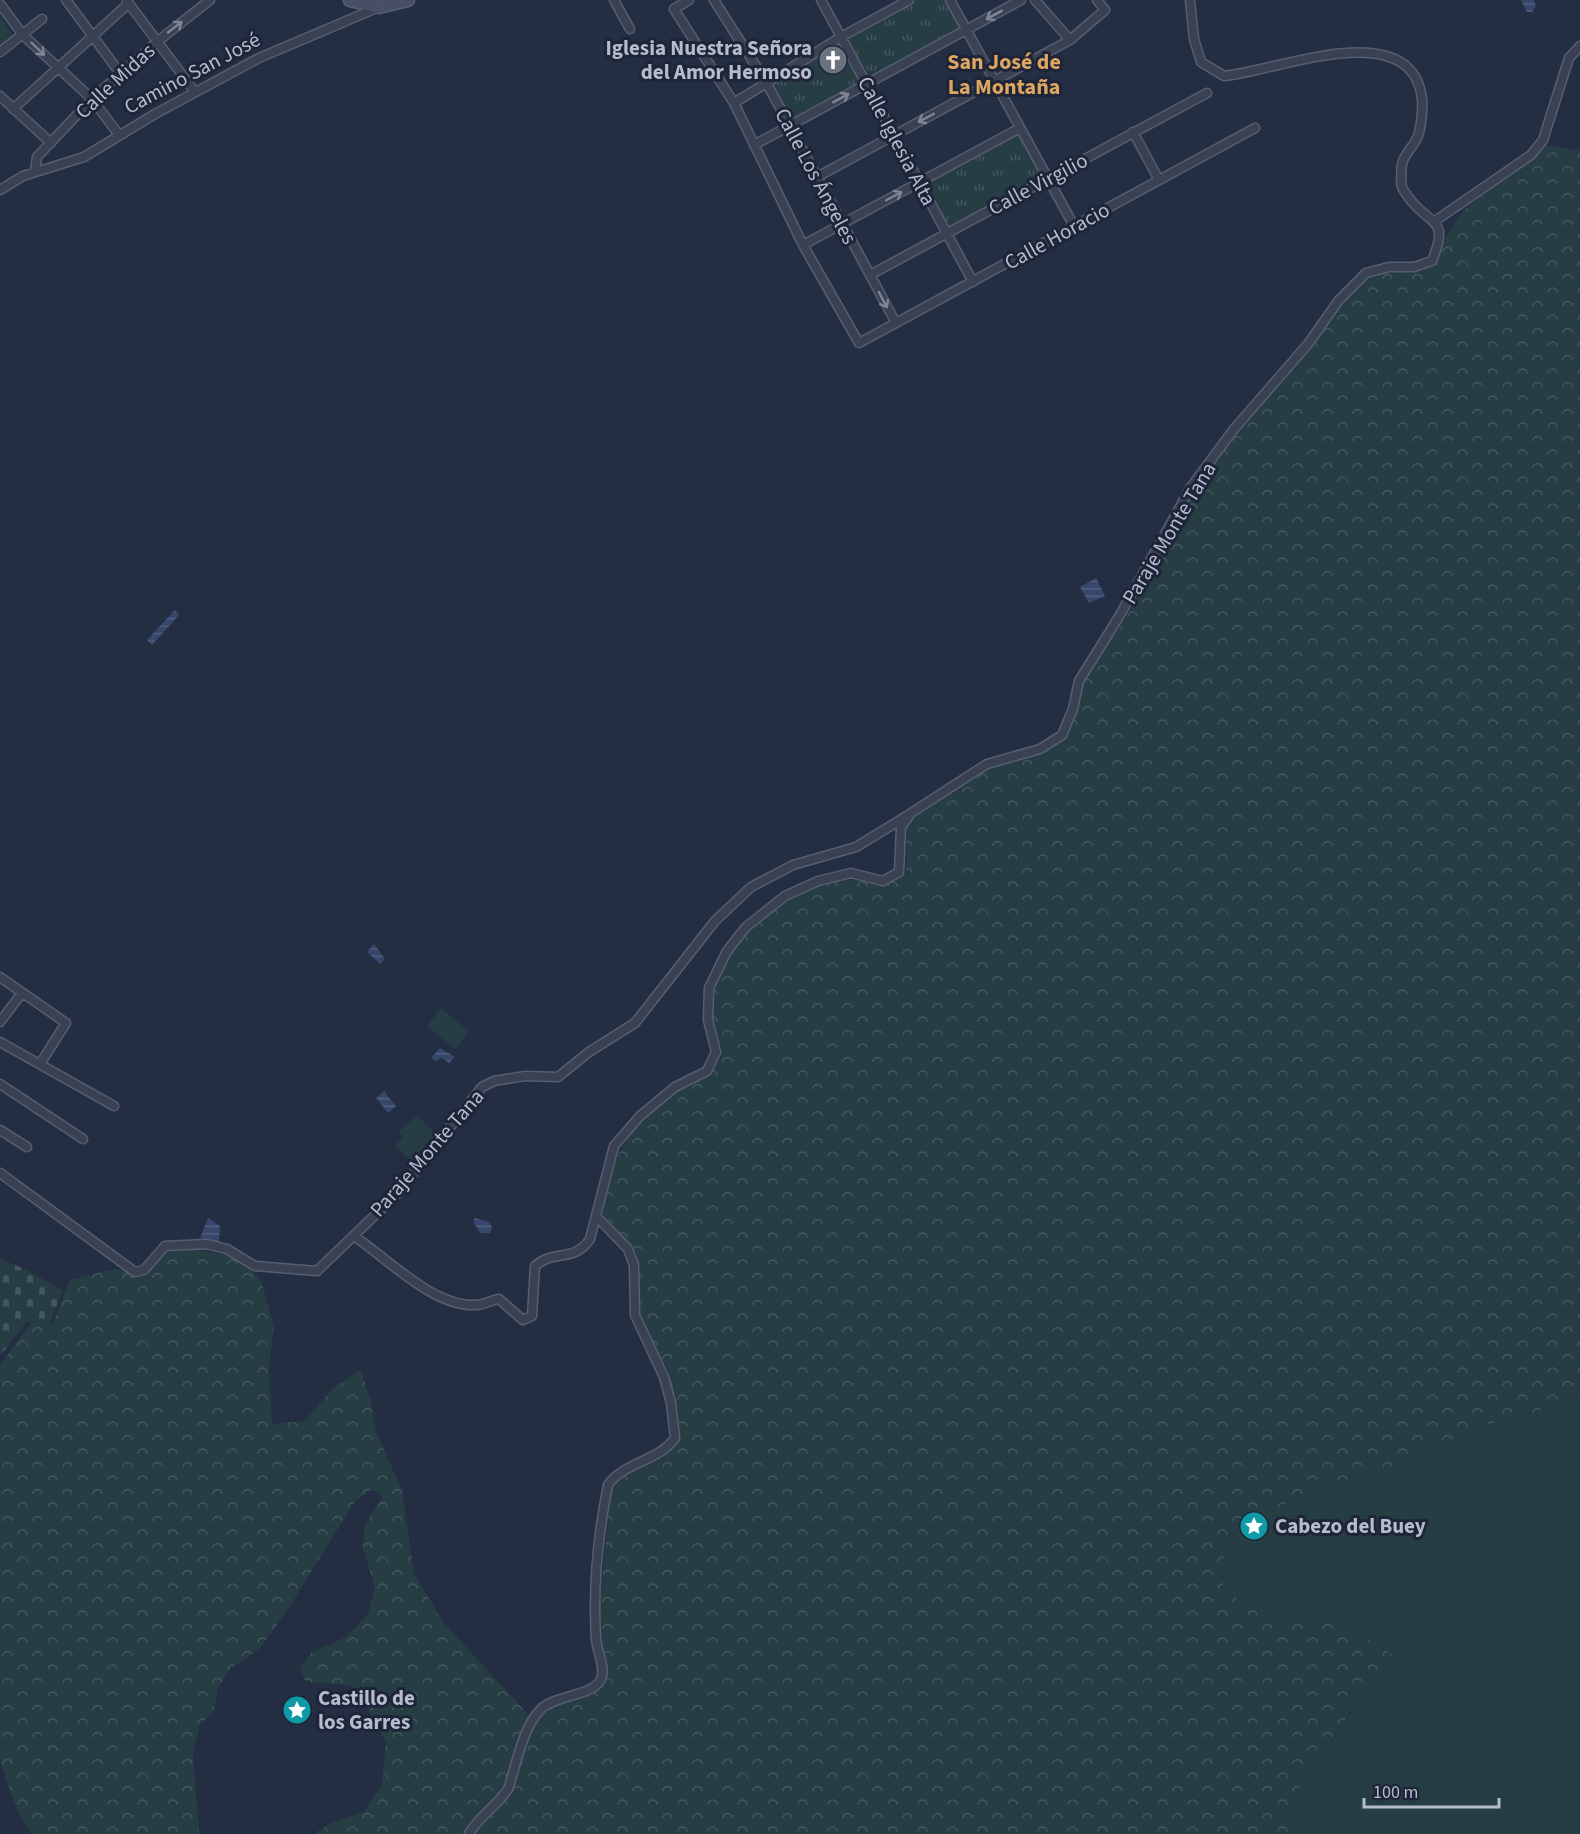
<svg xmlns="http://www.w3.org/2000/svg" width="1580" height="1834" viewBox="0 0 1580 1834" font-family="'Source Sans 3',sans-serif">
	<defs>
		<pattern id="forest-crowns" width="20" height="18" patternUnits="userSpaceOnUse" patternTransform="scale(1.5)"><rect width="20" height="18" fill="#273d44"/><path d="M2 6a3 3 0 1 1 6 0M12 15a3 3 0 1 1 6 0" fill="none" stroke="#44575e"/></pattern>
		<pattern id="cemetery-stones" width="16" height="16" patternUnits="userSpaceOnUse" patternTransform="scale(1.5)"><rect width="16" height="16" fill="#273d44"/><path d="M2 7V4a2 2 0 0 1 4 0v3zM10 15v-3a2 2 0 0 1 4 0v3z" fill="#44575e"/></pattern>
		<pattern id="park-tufts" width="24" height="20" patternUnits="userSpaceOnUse" patternTransform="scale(1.5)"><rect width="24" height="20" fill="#273d44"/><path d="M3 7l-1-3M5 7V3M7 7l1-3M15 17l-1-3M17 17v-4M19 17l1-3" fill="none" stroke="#44575e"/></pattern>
		<pattern id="water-rules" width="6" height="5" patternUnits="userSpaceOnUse" patternTransform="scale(1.5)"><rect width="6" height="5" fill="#37476b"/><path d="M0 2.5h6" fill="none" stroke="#52607f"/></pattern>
	</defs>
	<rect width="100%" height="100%" fill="#242e43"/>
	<path fill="#273d44" d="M 0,17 L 13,35 L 0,45 Z
		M 441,1008 L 469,1032 L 455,1049 L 427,1026 Z
		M 417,1116 L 438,1135 L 415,1165 L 395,1146 L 403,1138 L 398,1132 Z
		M 1580,1396 L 1580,1834 L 1290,1834 L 1294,1795 L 1359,1701 L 1396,1657 L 1340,1620 L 1271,1620 L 1223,1588 L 1225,1537 L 1294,1499 L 1376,1474 L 1481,1426 L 1538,1411 Z"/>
	<path fill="url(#forest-crowns)" d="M 1544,145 L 1580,151 L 1580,1396 L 1538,1411 L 1481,1426 L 1376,1474 L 1294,1499 L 1225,1537 L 1223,1589 L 1271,1620 L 1340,1620 L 1396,1657 L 1358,1701 L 1295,1795 L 1290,1834 L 314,1834 L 335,1821 L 364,1812 L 382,1784 L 386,1742 L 362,1699 L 350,1685 L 306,1682 L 300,1668 L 311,1653 L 346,1637 L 368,1615 L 375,1588 L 363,1548 L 364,1526 L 383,1497 L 372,1489 L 355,1501 L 290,1606 L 260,1648 L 230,1669 L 218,1688 L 213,1713 L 200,1724 L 193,1753 L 199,1834 L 31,1834 L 15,1805 L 0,1761 L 0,1365 L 31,1323 L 52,1325 L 70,1280 L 114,1269 L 144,1273 L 166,1252 L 193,1249 L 238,1257 L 261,1280 L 274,1327 L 269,1367 L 272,1424 L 305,1421 L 333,1388 L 361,1370 L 371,1402 L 375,1429 L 402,1491 L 414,1573 L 443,1622 L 536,1723 L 545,1711 L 600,1685 L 602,1656 L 599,1615 L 610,1495 L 617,1481 L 675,1448 L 680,1436 L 668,1369 L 654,1347 L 640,1314 L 638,1289 L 640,1265 L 635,1250 L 603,1214 C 610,1156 628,1125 677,1092 C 693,1081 707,1073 721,1058 C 718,1044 712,1029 710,1014 C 707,980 746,925 773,907 C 788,896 814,884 832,881 C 865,874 871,894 906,871 L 907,825 L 920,812 L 982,770 L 1042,752 L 1067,730 L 1074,721 L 1085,676 L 1126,618 L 1192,491 L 1225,445 L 1358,284 L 1371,275 L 1422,269 L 1439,256 L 1447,235 L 1463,211 Z"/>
	<path fill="url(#cemetery-stones)" d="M 0,1259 L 27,1270 L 63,1291 L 48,1327 L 27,1321 L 0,1356 Z"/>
	<path fill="url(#park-tufts)" d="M 909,0 L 950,0 L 967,30 L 789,126 L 766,82 Z
		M 1020,128 L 1048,178 L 947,233 L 919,182 Z"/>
	<path fill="url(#water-rules)" d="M 1521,0 L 1534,0 L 1536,6 L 1532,12 L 1527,12 Z
		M 1096,578 L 1105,596 L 1089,603 L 1080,587 Z
		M 175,610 L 179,615 L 152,645 L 147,640 Z
		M 374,944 L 385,959 L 380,964 L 367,952 Z
		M 440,1048 L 455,1057 L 449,1063 L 442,1058 L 436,1061 L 431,1058 Z
		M 384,1091 L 396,1106 L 388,1113 L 376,1098 Z
		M 208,1218 L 220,1226 L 219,1242 L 200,1238 Z
		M 475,1218 L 489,1222 L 492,1227 L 490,1233 L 480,1233 L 473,1221 Z"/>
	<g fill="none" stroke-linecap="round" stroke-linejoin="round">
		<g stroke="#575e70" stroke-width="11">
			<path id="street" d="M 66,0 L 120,73
				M 614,0 L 630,29
				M 689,0 L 674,9 L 734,103 L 803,245 L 859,343 L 1255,128
				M 714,0 L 766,82 L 896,323
				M 821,0 L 973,282
				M 950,0 L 1074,226
				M 1035,0 L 1070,40
				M 127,1 L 195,92
				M 0,4 L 23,35 L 92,99 L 119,135
				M 0,52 L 42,19
				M 0,96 L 51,143
				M 734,103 L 841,37 L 909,0
				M 13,109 L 129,3
				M 1133,132 L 1159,180
				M 754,145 L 1021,0
				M 35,172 L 37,157 L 92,99 L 158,41 L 210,0
				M 817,177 L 1070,40 L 1105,10 L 1097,0
				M 0,190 L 23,176 L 84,157 L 155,114 L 259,58 L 379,7
				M 1435,221 L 1531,155 L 1543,140 L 1569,58 L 1580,46
				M 803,245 L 1020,128
				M 870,275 L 1207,93
				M 0,977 L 66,1023 L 40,1064
				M 0,1022 L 22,993
				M 0,1042 L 114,1106
				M 0,1084 L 83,1139
				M 0,1130 L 27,1147
				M 0,1173 L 135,1272 L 144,1270 L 165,1246 L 206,1244 L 227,1249 L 255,1266 L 317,1271 L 398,1193 L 482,1087 L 494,1081 L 525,1076 L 558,1077 L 589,1052 L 635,1023 L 715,921 L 751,887 L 793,865 L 856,847 L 910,814
				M 354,1236 C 388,1259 433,1307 476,1305 C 484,1305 491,1300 499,1299 L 523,1320 L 532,1316 L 535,1266 C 554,1249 574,1263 590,1239 L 614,1146 L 640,1116 L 675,1087 L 707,1071 L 716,1052 L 708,1020 L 709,988 L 727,951 L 746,927 L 785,896 L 818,881 L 851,873 L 883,881 L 899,872 L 901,827 L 911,813 L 987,764 L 1040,749 L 1062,735 L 1073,709 L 1079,681 L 1120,615 L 1191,487 L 1234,429 L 1308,344 L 1339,300 L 1366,273 L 1389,267 L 1414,267 L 1432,261 C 1450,217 1431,227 1409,198 C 1405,192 1401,189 1401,182 C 1402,176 1401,169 1402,164 C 1404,154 1414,146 1418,136 C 1421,127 1423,109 1422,99 C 1412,13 1274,72 1224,76 L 1201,62 L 1194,39 L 1190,0
				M 469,1834 C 479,1816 497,1806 508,1789 C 517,1764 522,1728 541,1709 C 555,1695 594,1696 601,1679 C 606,1668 597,1651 596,1639 C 593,1589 598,1534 608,1485 C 624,1462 659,1461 675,1438 L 671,1403 L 664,1377 L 635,1315 L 634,1265 L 628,1249 L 597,1217"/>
		</g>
		<g stroke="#575e70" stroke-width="15">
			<path id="secondary" d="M 350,0 L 379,7 L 408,0"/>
		</g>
		<use href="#street" stroke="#394153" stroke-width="8"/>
		<use href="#secondary" stroke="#474f66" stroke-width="12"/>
	</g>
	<defs><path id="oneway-shaft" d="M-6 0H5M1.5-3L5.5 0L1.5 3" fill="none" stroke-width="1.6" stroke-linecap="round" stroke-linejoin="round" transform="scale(1.5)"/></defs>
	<g stroke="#7e8596">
		<use href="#oneway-shaft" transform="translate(994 15) rotate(151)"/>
		<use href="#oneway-shaft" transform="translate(175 27) rotate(-38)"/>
		<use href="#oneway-shaft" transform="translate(38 49) rotate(44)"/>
		<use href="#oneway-shaft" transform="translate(841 98) rotate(-29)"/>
		<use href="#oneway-shaft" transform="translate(926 118) rotate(152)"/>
		<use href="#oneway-shaft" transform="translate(894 196) rotate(-28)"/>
		<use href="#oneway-shaft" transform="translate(883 300) rotate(62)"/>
	</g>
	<defs>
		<g id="church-disc" transform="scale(1.5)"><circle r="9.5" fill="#6b7280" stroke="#1e2538"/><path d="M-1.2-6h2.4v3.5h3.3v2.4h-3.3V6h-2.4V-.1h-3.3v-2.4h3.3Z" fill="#fff"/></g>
		<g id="sight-disc" transform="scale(1.5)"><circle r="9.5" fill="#0f9aa8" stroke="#1e2538"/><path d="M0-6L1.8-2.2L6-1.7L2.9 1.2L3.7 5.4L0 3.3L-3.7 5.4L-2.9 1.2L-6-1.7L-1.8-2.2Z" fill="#fff"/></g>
	</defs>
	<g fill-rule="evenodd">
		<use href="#church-disc" x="833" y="60"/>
		<use href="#sight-disc" x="1254" y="1526"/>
		<use href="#sight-disc" x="297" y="1710"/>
	</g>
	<g text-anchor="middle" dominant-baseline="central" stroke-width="6" stroke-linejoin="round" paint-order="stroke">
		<g font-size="21" font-weight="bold" fill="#b6bccd" stroke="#1e2538" text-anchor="start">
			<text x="812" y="48" text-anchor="end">Iglesia Nuestra Señora<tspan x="812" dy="24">del Amor Hermoso</tspan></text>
			<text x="1275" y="1526">Cabezo del Buey</text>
			<text x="318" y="1698">Castillo de<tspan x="318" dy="24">los Garres</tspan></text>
		</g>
		<g font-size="21" fill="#b6bccd" stroke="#1e2538">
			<text transform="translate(192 73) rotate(-28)">Camino San José</text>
			<text transform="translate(115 81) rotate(-43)">Calle Midas</text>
			<text transform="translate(897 141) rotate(62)">Calle Iglesia Alta</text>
			<text transform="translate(816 176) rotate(62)">Calle Los Ángeles</text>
			<text transform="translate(1038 184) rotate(-28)">Calle Virgilio</text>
			<text transform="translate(1057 236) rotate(-29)">Calle Horacio</text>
			<text transform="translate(1169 533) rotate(-59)">Paraje Monte Tana</text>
			<text transform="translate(427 1153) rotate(-49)">Paraje Monte Tana</text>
		</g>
		<g font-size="22" font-weight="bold" fill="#dda661" stroke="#1e2538">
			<text x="1004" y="62">San José de<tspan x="1004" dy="25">La Montaña</tspan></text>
		</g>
	</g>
	<path d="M1364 1798v9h135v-9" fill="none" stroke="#b6bccd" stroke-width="3"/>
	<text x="1373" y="1798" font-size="18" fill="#b6bccd" stroke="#1e2538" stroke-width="4.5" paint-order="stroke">100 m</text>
</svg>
